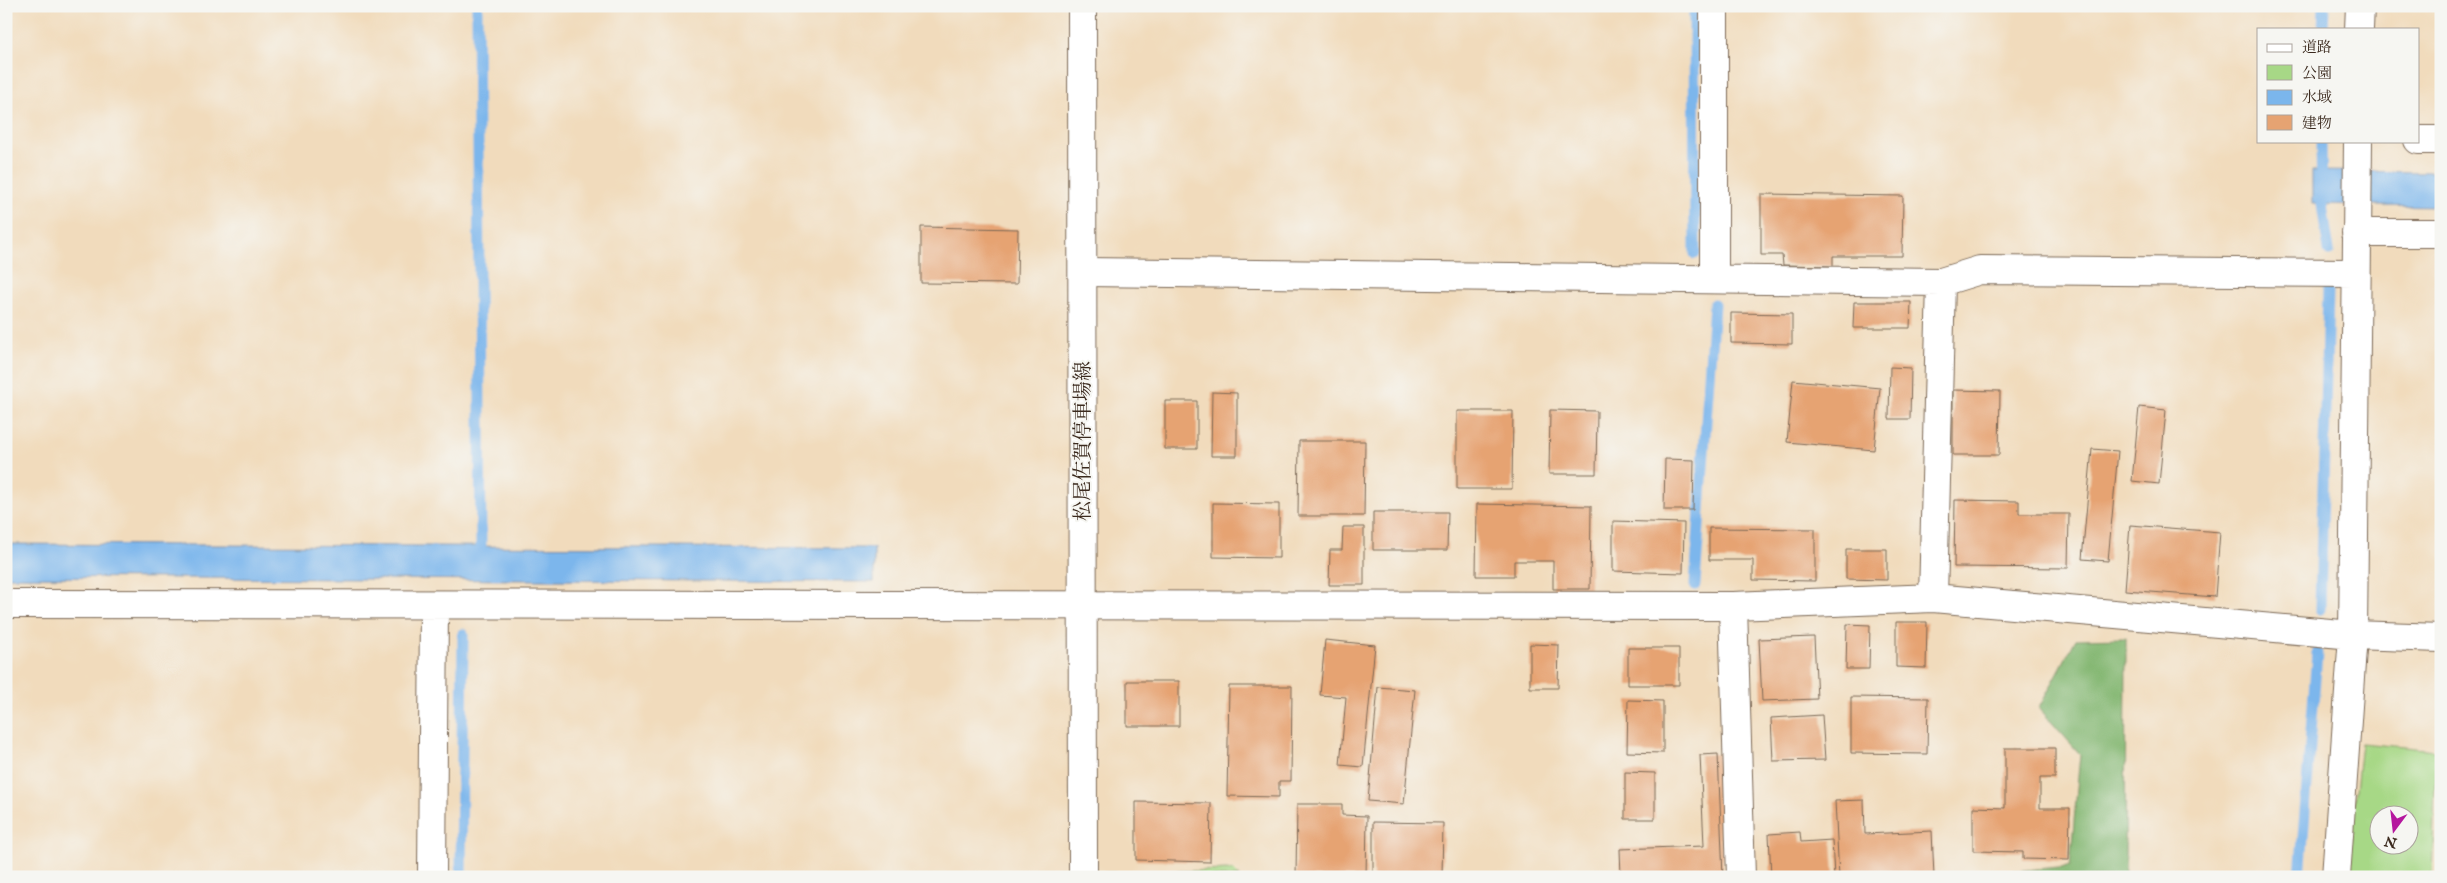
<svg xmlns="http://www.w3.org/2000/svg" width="2447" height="883" viewBox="0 0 2447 883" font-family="'IM FELL English','Noto Serif JP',serif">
	<rect width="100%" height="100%" fill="#f6f6f2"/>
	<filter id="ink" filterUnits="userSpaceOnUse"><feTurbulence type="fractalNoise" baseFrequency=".02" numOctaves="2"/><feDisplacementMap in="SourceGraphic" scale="10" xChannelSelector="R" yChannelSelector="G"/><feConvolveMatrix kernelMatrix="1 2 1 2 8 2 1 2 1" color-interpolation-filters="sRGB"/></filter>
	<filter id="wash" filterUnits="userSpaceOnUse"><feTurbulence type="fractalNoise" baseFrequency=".0096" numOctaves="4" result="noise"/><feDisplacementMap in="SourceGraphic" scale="20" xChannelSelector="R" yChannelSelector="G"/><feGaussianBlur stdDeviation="1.12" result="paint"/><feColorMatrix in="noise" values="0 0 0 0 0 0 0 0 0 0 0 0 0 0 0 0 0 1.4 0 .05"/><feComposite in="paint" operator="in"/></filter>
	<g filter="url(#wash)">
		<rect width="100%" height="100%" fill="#f1dbbc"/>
		<path fill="#a7d886" stroke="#718152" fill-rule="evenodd" d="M 2361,743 L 2436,750 L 2432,877 L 2347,877 ZM 2380,816 L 2410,816 L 2410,846 L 2380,846 Z
			M 1233,870 L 1240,877 L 1105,877 L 1105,873 Z"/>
		<path fill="#85b873" stroke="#607148" d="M 2126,638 L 2125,877 L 1980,877 L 1982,874 L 2070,866 L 2080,754 L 2039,708 L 2076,639 Z"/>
		<path fill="#7bb6ec" stroke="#5b7085" d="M 2312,171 L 2441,172 L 2441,206 L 2312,204 Z
			M 6,544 L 874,548 L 874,582 L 6,577 Z"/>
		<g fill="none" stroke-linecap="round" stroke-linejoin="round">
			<path stroke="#7bb6ec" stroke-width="11" d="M 477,6 L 481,546
				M 1694,6 L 1695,254
				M 2323,29 L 2324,6
				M 2321,141 L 2322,205 L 2329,251
				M 1695,585 L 1714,304
				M 2320,609 L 2328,291
				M 461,877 L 463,634
				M 2300,877 L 2317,653"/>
		</g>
		<g id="blocks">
			<path fill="#e6a372" d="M 1761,194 L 1903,196 L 1902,256 L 1833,256 L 1833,266 L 1783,265 L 1782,255 L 1761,255 Z
				M 921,227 L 1018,229 L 1017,284 L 921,283 Z
				M 1854,302 L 1911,302 L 1910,328 L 1853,328 Z
				M 1731,313 L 1792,314 L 1792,344 L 1731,343 Z
				M 1890,367 L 1911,368 L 1910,419 L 1889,419 Z
				M 1793,380 L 1880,388 L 1874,450 L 1787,442 Z
				M 1953,390 L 2000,391 L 1999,455 L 1953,455 Z
				M 1212,392 L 1237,393 L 1237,456 L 1211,456 Z
				M 1165,401 L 1197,401 L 1197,449 L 1165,449 Z
				M 2139,407 L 2166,410 L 2159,484 L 2132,481 Z
				M 1550,410 L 1597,411 L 1596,474 L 1549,474 Z
				M 1457,411 L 1513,411 L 1512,489 L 1457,489 Z
				M 1299,441 L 1365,441 L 1364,516 L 1298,516 Z
				M 2092,449 L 2118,451 L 2108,561 L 2082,559 Z
				M 1665,459 L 1694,460 L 1693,510 L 1664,510 Z
				M 1955,500 L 2019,501 L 2019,514 L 2069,514 L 2068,568 L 1954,567 Z
				M 1213,503 L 1279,504 L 1279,558 L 1213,557 Z
				M 1477,504 L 1591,506 L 1590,589 L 1553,589 L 1553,561 L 1514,561 L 1514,576 L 1476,576 Z
				M 1373,512 L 1448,512 L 1447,550 L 1373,550 Z
				M 1613,521 L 1684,523 L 1683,573 L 1613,571 Z
				M 2130,525 L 2220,532 L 2215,597 L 2125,590 Z
				M 1343,527 L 1364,527 L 1364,585 L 1329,585 L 1330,550 L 1342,550 Z
				M 1709,528 L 1815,529 L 1815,581 L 1753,580 L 1753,560 L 1709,560 Z
				M 1846,549 L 1887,549 L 1887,580 L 1846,579 Z
				M 1896,622 L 1927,622 L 1926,668 L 1896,667 Z
				M 1847,624 L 1870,625 L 1869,669 L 1846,669 Z
				M 1814,637 L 1817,699 L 1762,701 L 1759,639 Z
				M 1325,640 L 1375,645 L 1363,767 L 1340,765 L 1346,697 L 1320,695 Z
				M 1530,644 L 1559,645 L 1558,688 L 1530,688 Z
				M 1628,648 L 1679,648 L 1679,685 L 1628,685 Z
				M 1127,681 L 1179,681 L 1179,726 L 1127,726 Z
				M 1229,686 L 1292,686 L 1291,781 L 1279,781 L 1279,797 L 1227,796 Z
				M 1378,687 L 1415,690 L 1404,804 L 1368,801 Z
				M 1851,697 L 1928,698 L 1927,754 L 1851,753 Z
				M 1628,700 L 1663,701 L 1663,753 L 1627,752 Z
				M 1822,715 L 1825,760 L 1773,761 L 1771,718 Z
				M 2005,748 L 2055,748 L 2055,778 L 2040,778 L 2040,808 L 2070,808 L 2069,860 L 2023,859 L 2023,852 L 1973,851 L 1973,807 L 2005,808 Z
				M 1718,754 L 1723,877 L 1621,877 L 1620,849 L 1704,846 L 1700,755 Z
				M 1625,772 L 1655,773 L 1655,819 L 1625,819 Z
				M 1864,800 L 1865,834 L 1932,831 L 1934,877 L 1839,877 L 1835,801 Z
				M 1136,802 L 1211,803 L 1210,862 L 1136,860 Z
				M 1297,804 L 1342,804 L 1342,815 L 1367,816 L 1366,877 L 1296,877 Z
				M 1373,822 L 1443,823 L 1442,877 L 1373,877 Z
				M 1800,832 L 1801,842 L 1832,840 L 1834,877 L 1771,877 L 1769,834 Z"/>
		</g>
	</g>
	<g filter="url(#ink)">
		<use href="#blocks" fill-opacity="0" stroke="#7b6855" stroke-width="1"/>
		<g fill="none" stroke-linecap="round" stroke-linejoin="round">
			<g stroke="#7b6855" stroke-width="30">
				<path id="street" d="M 1714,6 L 1714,279
					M 2359,29 L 2360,6
					M 2418,140 L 2441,140
					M 2356,233 L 2441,233
					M 1084,272 L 1941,282 L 1980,270 L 2355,273
					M 1933,598 L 1941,282
					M 6,604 L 1733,606 L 1933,598 L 2353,635 L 2441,638
					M 1733,606 L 1741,877
					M 432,877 L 434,605
					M 2336,877 L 2353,635 L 2358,141"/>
			</g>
			<g stroke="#7b6855" stroke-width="30">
				<path id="secondary" d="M 1082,6 L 1083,877"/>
			</g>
			<use href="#street" stroke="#fff" stroke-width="28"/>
			<use href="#secondary" stroke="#fff" stroke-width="28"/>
		</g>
	</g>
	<g text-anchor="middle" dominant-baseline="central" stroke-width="4" stroke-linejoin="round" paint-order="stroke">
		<g font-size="20" fill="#3b2a1e" stroke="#f6f6f2">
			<text transform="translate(1083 441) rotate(-90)">松尾佐賀停車場線</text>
		</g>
	</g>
	<rect width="2447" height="883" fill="none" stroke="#f6f6f2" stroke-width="25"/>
	<rect x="2257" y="28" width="162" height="115" fill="#f6f6f2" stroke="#aba49d"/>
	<rect x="2267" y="44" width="25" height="8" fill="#ffffff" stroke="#aba49d"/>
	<text x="2302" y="52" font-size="15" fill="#3b2a1e">道路</text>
	<rect x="2267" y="65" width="25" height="15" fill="#a7d886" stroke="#aba49d"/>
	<text x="2302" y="78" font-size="15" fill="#3b2a1e">公園</text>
	<rect x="2267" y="90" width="25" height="15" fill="#7bb6ec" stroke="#aba49d"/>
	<text x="2302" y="102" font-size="15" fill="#3b2a1e">水域</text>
	<rect x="2267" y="115" width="25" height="15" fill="#e6a372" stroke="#aba49d"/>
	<text x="2302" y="128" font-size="15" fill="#3b2a1e">建物</text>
	<g transform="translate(2394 830) rotate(195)"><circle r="24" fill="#f6f6f2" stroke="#aba49d"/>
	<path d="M0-4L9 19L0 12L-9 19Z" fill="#b5179e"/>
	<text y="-8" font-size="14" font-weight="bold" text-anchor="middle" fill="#3b2a1e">N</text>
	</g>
</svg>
